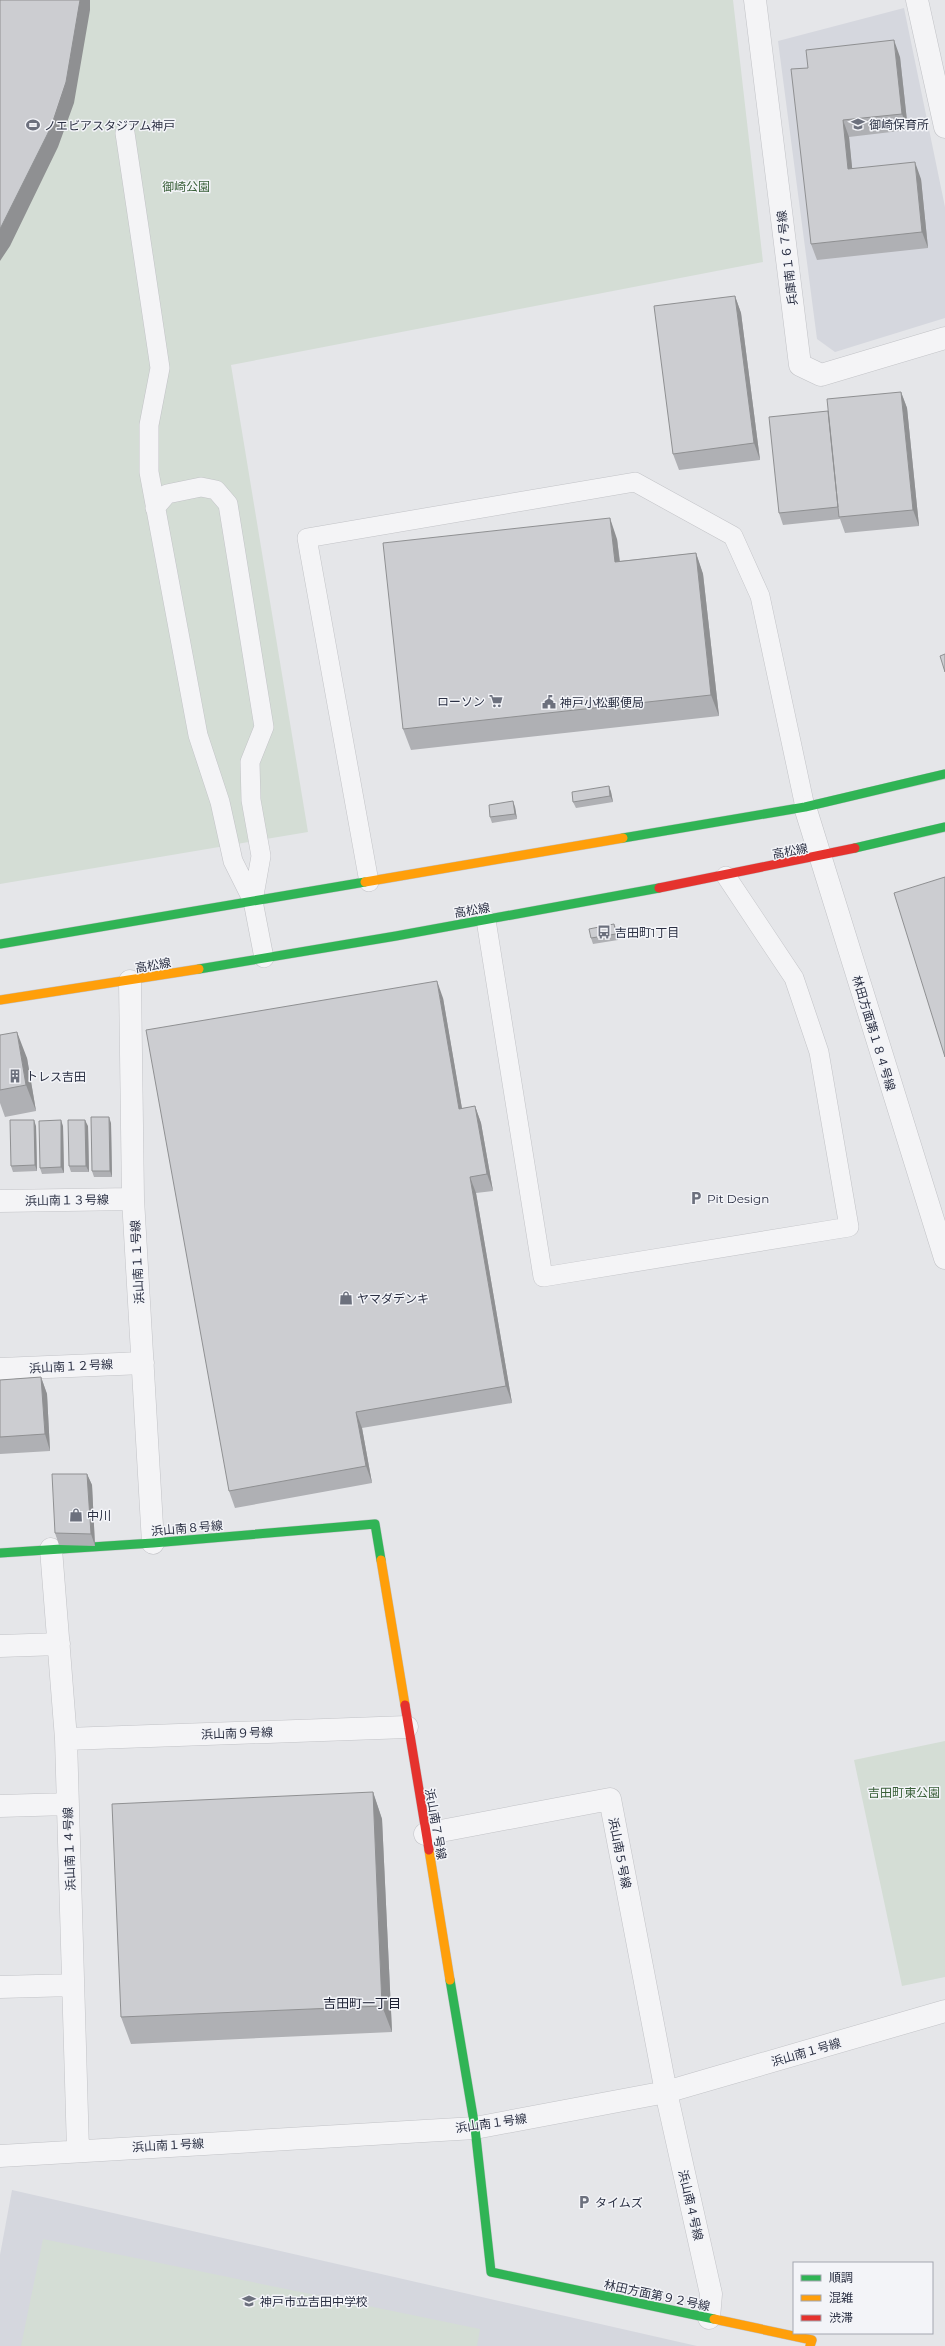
<svg xmlns="http://www.w3.org/2000/svg" width="945" height="2346" viewBox="0 0 945 2346" font-family="Montserrat,'Noto Sans JP',sans-serif">
	<rect width="100%" height="100%" fill="#e5e6e9"/>
	<path fill="#d5d7de" d="M 904,8 L 945,207 L 945,318 L 835,352 L 817,339 L 778,41 Z
		M 12,2190 L 697,2346 L 0,2346 L 0,2255 Z"/>
	<path fill="#d4ddd5" d="M 0,0 L 733,0 L 763,262 L 231,365 L 308,832 L 0,884 Z
		M 945,1741 L 945,1977 L 902,1986 L 854,1760 Z
		M 43,2239 L 480,2329 L 477,2346 L 21,2346 Z"/>
	<g fill="none" stroke-linecap="round" stroke-linejoin="round">
		<g stroke="#c2c3c7" stroke-width="20">
			<path id="lane" d="M 125,133 L 160,368 L 149,425 L 149,472 L 198,735 L 220,802 L 233,861 L 253,901 L 264,958
				M 155,508 L 167,494 L 201,487 L 216,490 L 228,504 L 264,727 L 250,762 L 251,800 L 261,856 L 253,901
				M 369,882 L 307,538 L 635,482 L 733,536 L 760,596 L 805,807
				M 486,920 L 543,1277 L 849,1227 L 819,1052 L 794,978 L 726,876"/>
		</g>
		<g stroke="#c2c3c7" stroke-width="23">
			<path id="street" d="M 755,0 L 800,365 L 821,375 L 945,338
				M 917,0 L 945,127
				M 805,807 L 945,1258
				M 130,981 L 133,1199 L 153,1543
				M 0,1201 L 133,1199
				M 0,1369 L 143,1363
				M 51,1549 L 66,1739 L 78,2150
				M 0,1646 L 59,1644
				M 66,1739 L 407,1727
				M 0,1806 L 68,1804
				M 425,1834 L 610,1799 L 666,2092 L 711,2294 L 709,2318
				M 0,1987 L 73,1985
				M 0,2156 L 475,2128 L 666,2092 L 945,2011"/>
		</g>
		<g stroke="#c2c3c7" stroke-width="10">
			<path id="fast" d="M 623,838 L 805,807 L 945,774
				M 855,848 L 945,827
				M 0,944 L 365,882
				M 199,969 L 396,936 L 659,888
				M 0,1553 L 153,1543 L 375,1524 L 381,1560
				M 450,1980 L 475,2128 L 491,2272 L 714,2319"/>
		</g>
		<g stroke="#c2c3c7" stroke-width="10">
			<path id="slow" d="M 365,882 L 623,838
				M 0,1000 L 199,969
				M 381,1560 L 405,1705
				M 429,1850 L 450,1980
				M 714,2319 L 812,2340 L 810,2346"/>
		</g>
		<g stroke="#c2c3c7" stroke-width="10">
			<path id="jam" d="M 659,888 L 855,848
				M 405,1705 L 429,1850"/>
		</g>
		<use href="#lane" stroke="#f4f4f6" stroke-width="19"/>
		<use href="#street" stroke="#f4f4f6" stroke-width="22"/>
		<use href="#fast" stroke="#30b455" stroke-width="9"/>
		<use href="#slow" stroke="#ff9f0a" stroke-width="9"/>
		<use href="#jam" stroke="#e5322d" stroke-width="9"/>
	</g>
	<path fill="#afb0b4" d="M 900,57 L 908,130 L 849,137 L 852,169 L 921,179 L 928,248 L 817,260 L 811,244 L 808,68 Z
		M 735,296 L 741,313 L 760,460 L 679,470 L 673,454 Z
		M 901,392 L 907,408 L 919,526 L 845,533 L 840,519 L 783,525 L 779,513 L 828,411 Z
		M 617,539 L 620,561 L 696,553 L 703,574 L 719,716 L 411,750 L 403,729 Z
		M 609,786 L 611,792 L 613,802 L 576,808 L 573,802 Z
		M 515,807 L 517,819 L 492,823 L 490,817 Z
		M 617,930 L 618,940 L 593,944 L 591,938 Z
		M 443,998 L 462,1109 L 475,1106 L 481,1123 L 493,1191 L 476,1193 L 512,1403 L 362,1428 L 372,1483 L 235,1508 L 229,1491 Z
		M 0,1035 L 27,1058 L 36,1111 L 5,1117 L 0,1103 Z
		M 111,1123 L 112,1177 L 94,1177 L 92,1171 Z
		M 36,1126 L 37,1171 L 13,1172 L 11,1166 Z
		M 63,1126 L 64,1173 L 42,1174 L 40,1168 Z
		M 88,1126 L 89,1172 L 71,1172 L 69,1166 Z
		M 41,1377 L 47,1394 L 50,1451 L 0,1454 L 0,1380 Z
		M 87,1474 L 92,1485 L 95,1546 L 59,1545 L 55,1533 Z
		M 373,1792 L 382,1819 L 392,2032 L 131,2044 L 121,2017 Z"/>
	<path fill="#8f9092" d="M 80,0 L 90,0 L 90,10 L 74,103 L 58,147 L 10,246 L 0,261 L 0,229 Z
		M 894,40 L 900,57 L 908,130 L 902,114 Z
		M 843,120 L 849,137 L 854,186 L 848,169 Z
		M 915,162 L 921,179 L 928,248 L 922,232 Z
		M 735,296 L 741,313 L 760,460 L 754,443 Z
		M 901,392 L 907,408 L 919,526 L 913,510 Z
		M 610,518 L 617,539 L 622,582 L 615,562 Z
		M 696,553 L 703,574 L 719,716 L 711,695 Z
		M 609,786 L 611,792 L 613,802 L 610,796 Z
		M 513,801 L 515,807 L 517,819 L 515,814 Z
		M 614,924 L 617,930 L 618,940 L 616,934 Z
		M 437,981 L 443,998 L 465,1126 L 459,1109 Z
		M 17,1032 L 27,1058 L 36,1111 L 26,1085 Z
		M 475,1106 L 481,1123 L 493,1191 L 487,1174 Z
		M 109,1117 L 111,1123 L 112,1177 L 110,1171 Z
		M 34,1120 L 36,1126 L 37,1171 L 35,1165 Z
		M 61,1120 L 63,1126 L 64,1173 L 61,1167 Z
		M 85,1120 L 88,1126 L 89,1172 L 86,1166 Z
		M 470,1177 L 476,1193 L 512,1403 L 506,1386 Z
		M 41,1377 L 47,1394 L 50,1451 L 45,1434 Z
		M 356,1412 L 362,1428 L 372,1483 L 366,1466 Z
		M 87,1474 L 92,1485 L 95,1546 L 91,1534 Z
		M 373,1792 L 382,1819 L 392,2032 L 382,2006 Z"/>
	<path fill="#cccdd1" stroke="#8f9092" d="M 0,0 L 80,0 L 66,82 L 51,127 L 0,229 Z
		M 894,40 L 902,114 L 843,120 L 848,169 L 915,162 L 922,232 L 811,244 L 791,69 L 808,68 L 806,50 Z
		M 735,296 L 754,443 L 673,454 L 654,306 Z
		M 901,392 L 913,510 L 839,517 L 827,399 Z
		M 828,411 L 838,507 L 779,513 L 769,417 Z
		M 610,518 L 615,562 L 696,553 L 711,695 L 403,729 L 383,543 Z
		M 945,654 L 945,672 L 940,656 Z
		M 609,786 L 610,796 L 573,802 L 572,792 Z
		M 513,801 L 515,814 L 490,817 L 489,805 Z
		M 945,877 L 945,1057 L 894,893 Z
		M 614,924 L 616,934 L 591,938 L 589,929 Z
		M 437,981 L 459,1109 L 475,1106 L 487,1174 L 470,1177 L 506,1386 L 356,1412 L 366,1466 L 229,1491 L 146,1030 Z
		M 17,1032 L 26,1085 L 0,1090 L 0,1035 Z
		M 91,1117 L 109,1117 L 110,1171 L 92,1171 Z
		M 10,1120 L 34,1120 L 35,1165 L 11,1166 Z
		M 61,1120 L 61,1167 L 40,1168 L 39,1121 Z
		M 68,1120 L 85,1120 L 86,1166 L 69,1166 Z
		M 41,1377 L 45,1434 L 0,1437 L 0,1380 Z
		M 52,1474 L 87,1474 L 91,1534 L 55,1533 Z
		M 373,1792 L 382,2006 L 121,2017 L 112,1804 Z"/>
	<defs>
		<g id="school-bare" transform="scale(1.08)"><path d="M0-5L7-2L0 1L-7-2ZM-4 1L0 2.5L4 1V4Q0 6-4 4Z" fill="#6c707d" stroke="#f3f4f8" stroke-width="2.5" paint-order="stroke"/></g>
		<g id="stadium-bare" transform="scale(1.08)"><path d="M0-5a6.5 5 0 1 0 0 10a6.5 5 0 1 0 0-10ZM-3.5-1.8h7v3.6h-7Z" fill="#6c707d" stroke="#f3f4f8" stroke-width="2.5" paint-order="stroke"/></g>
		<g id="supermarket-bare" transform="scale(1.08)"><path d="M-6-5.5h2.5l.6 2H6L4.5 2H-2.5L-4.4-4H-6ZM-1.5 3.2a1.3 1.3 0 1 0 .1 0ZM3 3.2a1.3 1.3 0 1 0 .1 0Z" fill="#6c707d" stroke="#f3f4f8" stroke-width="2.5" paint-order="stroke"/></g>
		<g id="civic-bare" transform="scale(1.08)"><path d="M-.6-6.5H3V-4.5H.6V-3L4-1V1h2V6H-6V1h2V-1L-.6-3ZM-1.2 2.5V6h2.4V2.5Z" fill="#6c707d" stroke="#f3f4f8" stroke-width="2.5" paint-order="stroke"/></g>
		<g id="bus-bare" transform="scale(1.08)"><path d="M-5-6H5V4H4V6H2V4H-2V6H-4V4H-5ZM-3.5-4V0h7V-4ZM-3.5 1.2v1.5H-2V1.2ZM2 1.2v1.5H3.5V1.2Z" fill="#6c707d" stroke="#f3f4f8" stroke-width="2.5" paint-order="stroke"/></g>
		<g id="building-bare" transform="scale(1.08)"><path d="M-4-6H4V6H1V3H-1V6H-4ZM-2.5-4.3h1.7v1.8h-1.7ZM.8-4.3h1.7v1.8H.8ZM-2.5-1h1.7V.8h-1.7ZM.8-1h1.7V.8H.8Z" fill="#6c707d" stroke="#f3f4f8" stroke-width="2.5" paint-order="stroke"/></g>
		<g id="parking-bare" transform="scale(1.08)"><path d="M-3.5-5.5H1a3.5 3.5 0 0 1 0 7H-1V5.5H-3.5ZM-1-3.4V-.6H.8a1.4 1.4 0 0 0 0-2.8Z" fill="#6c707d" stroke="#f3f4f8" stroke-width="2.5" paint-order="stroke"/></g>
		<g id="shop-bare" transform="scale(1.08)"><path d="M-5-2.5h2.3a2.7 3.5 0 0 1 5.4 0H5L5.5 6h-11ZM-1.5-2.5h3a1.5 2.3 0 0 0-3 0Z" fill="#6c707d" stroke="#f3f4f8" stroke-width="2.5" paint-order="stroke"/></g>
	</defs>
	<g fill-rule="evenodd">
		<use href="#school-bare" x="858" y="124"/>
		<use href="#stadium-bare" x="33" y="125"/>
		<use href="#supermarket-bare" x="496" y="701"/>
		<use href="#civic-bare" x="549" y="702"/>
		<use href="#bus-bare" x="604" y="932"/>
		<use href="#building-bare" x="15" y="1076"/>
		<use href="#parking-bare" x="696" y="1198"/>
		<use href="#shop-bare" x="346" y="1298"/>
		<use href="#shop-bare" x="76" y="1515"/>
		<use href="#parking-bare" x="584" y="2202"/>
		<use href="#school-bare" x="249" y="2301"/>
	</g>
	<g text-anchor="middle" dominant-baseline="central" stroke-width="3" stroke-linejoin="round" paint-order="stroke">
		<g font-size="12" fill="#2b3043" stroke="#f3f4f8" text-anchor="start">
			<text x="869" y="124">御崎保育所</text>
			<text x="44" y="125">ノエビアスタジアム神戸</text>
			<text x="485" y="701" text-anchor="end">ローソン</text>
			<text x="560" y="702">神戸小松郵便局</text>
			<text x="615" y="932">吉田町1丁目</text>
			<text x="26" y="1076">トレス吉田</text>
			<text x="707" y="1198">Pit Design</text>
			<text x="357" y="1298">ヤマダデンキ</text>
			<text x="87" y="1515">中川</text>
			<text x="595" y="2202">タイムズ</text>
			<text x="260" y="2301">神戸市立吉田中学校</text>
		</g>
		<g font-size="12" fill="#395f38" stroke="#f3f4f8">
			<text x="186" y="186">御崎公園</text>
			<text x="904" y="1792">吉田町東公園</text>
		</g>
		<g font-size="12" fill="#2b3043" stroke="#f3f4f8">
			<text transform="translate(787 258) rotate(-97)">兵庫南１６７号線</text>
			<text transform="translate(790 851) rotate(-11)">高松線</text>
			<text transform="translate(472 910) rotate(-10)">高松線</text>
			<text transform="translate(153 965) rotate(-10)">高松線</text>
			<text transform="translate(874 1033) rotate(73)">林田方面第１８４号線</text>
			<text transform="translate(67 1200) rotate(-1)">浜山南１３号線</text>
			<text transform="translate(137 1262) rotate(-93)">浜山南１１号線</text>
			<text transform="translate(71 1366) rotate(-3)">浜山南１２号線</text>
			<text transform="translate(187 1528) rotate(-5)">浜山南８号線</text>
			<text transform="translate(237 1733) rotate(-2)">浜山南９号線</text>
			<text transform="translate(436 1824) rotate(80)">浜山南７号線</text>
			<text transform="translate(69 1849) rotate(-92)">浜山南１４号線</text>
			<text transform="translate(620 1853) rotate(79)">浜山南５号線</text>
			<text transform="translate(806 2052) rotate(-16)">浜山南１号線</text>
			<text transform="translate(491 2123) rotate(-8)">浜山南１号線</text>
			<text transform="translate(168 2145) rotate(-3)">浜山南１号線</text>
			<text transform="translate(691 2205) rotate(77)">浜山南４号線</text>
			<text transform="translate(657 2295) rotate(12)">林田方面第９２号線</text>
		</g>
		<g font-size="13" fill="#1d2134" stroke="#f3f4f8">
			<text x="362" y="2003">吉田町一丁目</text>
		</g>
	</g>
	<rect x="793" y="2262" width="140" height="72" fill="#f3f4f8" stroke="#a3a6b0"/>
	<rect x="801" y="2275" width="20" height="6" fill="#30b455" stroke="#a3a6b0"/>
	<text x="829" y="2282" font-size="12" fill="#2b3043">順調</text>
	<rect x="801" y="2295" width="20" height="6" fill="#ff9f0a" stroke="#a3a6b0"/>
	<text x="829" y="2302" font-size="12" fill="#2b3043">混雑</text>
	<rect x="801" y="2315" width="20" height="6" fill="#e5322d" stroke="#a3a6b0"/>
	<text x="829" y="2322" font-size="12" fill="#2b3043">渋滞</text>
</svg>
